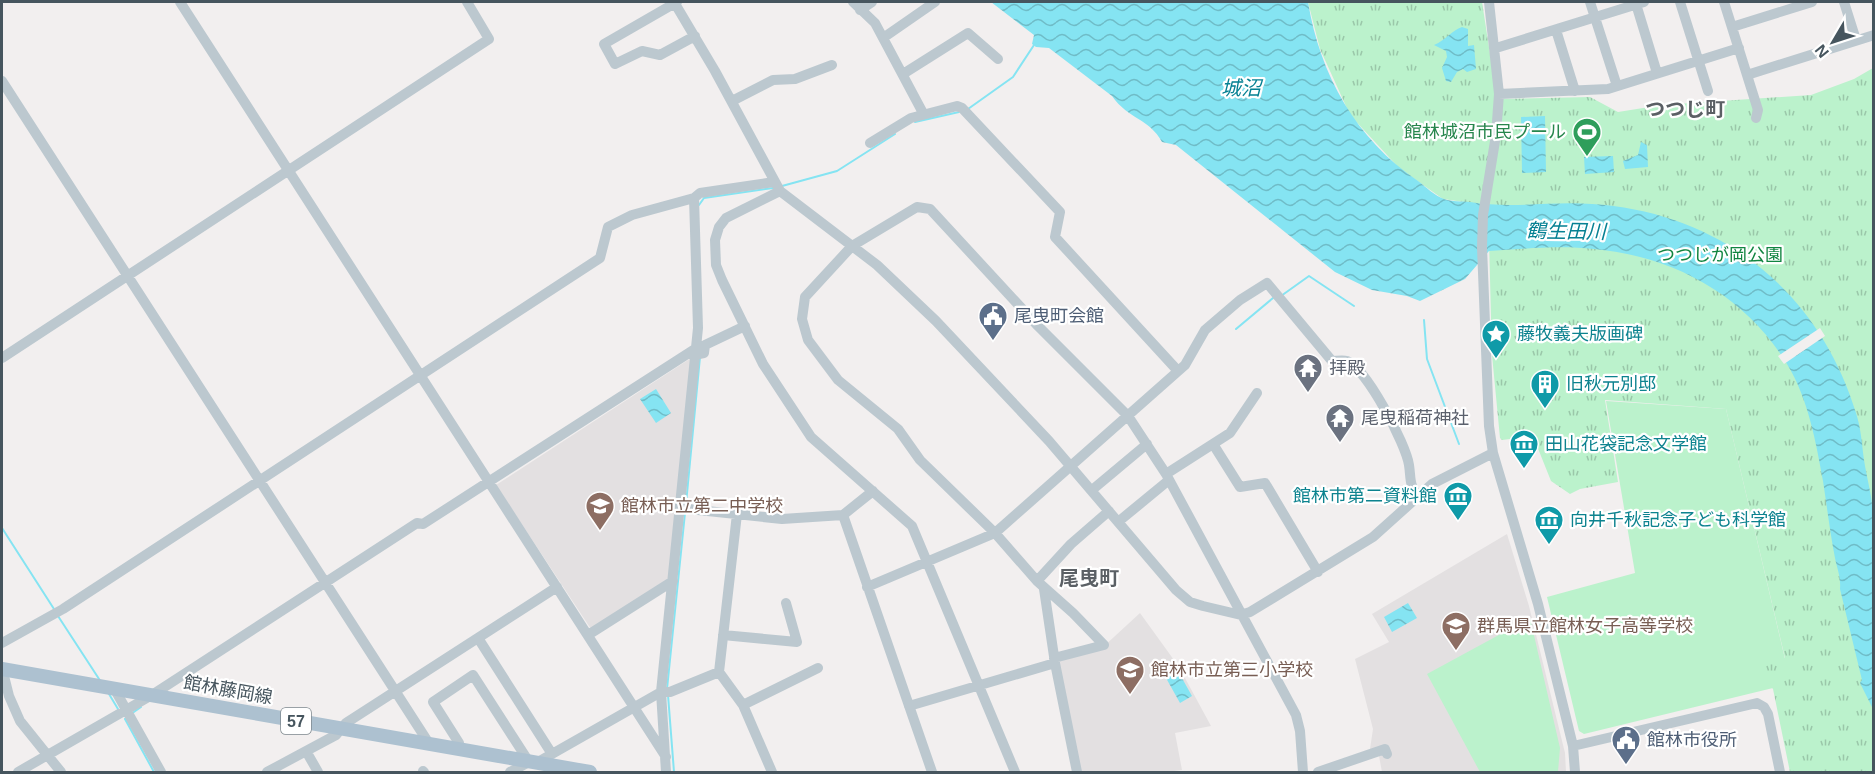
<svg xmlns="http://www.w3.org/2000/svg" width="1875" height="774" viewBox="0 0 1875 774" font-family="Helvetica,'Noto Sans JP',sans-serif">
	<defs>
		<pattern id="park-tufts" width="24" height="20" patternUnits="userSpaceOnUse" patternTransform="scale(1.5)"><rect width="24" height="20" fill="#bbf2cc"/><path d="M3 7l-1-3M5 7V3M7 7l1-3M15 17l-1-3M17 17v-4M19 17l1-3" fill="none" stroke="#9ac7a9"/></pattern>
		<pattern id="water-waves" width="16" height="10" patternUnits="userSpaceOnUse" patternTransform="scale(1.5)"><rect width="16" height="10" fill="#85e4f2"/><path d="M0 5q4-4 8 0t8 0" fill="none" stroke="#6fbcc7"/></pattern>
	</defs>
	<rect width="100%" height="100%" fill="#f2efef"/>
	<path fill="#e3e0e1" d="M 691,358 L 669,578 L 591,629 L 496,485 Z
		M 1507,534 L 1529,606 L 1565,753 L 1566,772 L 1382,772 L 1379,756 L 1373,757 L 1370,749 L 1373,729 L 1355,659 L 1389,642 L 1372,614 Z
		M 1140,613 L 1179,667 L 1211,726 L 1175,733 L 1182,770 L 1166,772 L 1080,772 L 1057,659 L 1102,648 Z"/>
	<path fill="#bbf2cc" d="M 1606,401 L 1726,409 L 1785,659 L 1773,688 L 1584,734 L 1579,731 L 1547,597 L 1635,573 Z
		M 1530,618 L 1560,748 L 1558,772 L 1480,772 L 1427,674 Z"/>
	<path fill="url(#park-tufts)" d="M 1308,2 L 1482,2 L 1497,99 L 1590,97 L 1618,112 L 1662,105 L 1811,95 L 1854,79 L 1873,68 L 1873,772 L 1790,772 L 1773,689 L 1756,669 L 1785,658 L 1726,409 L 1605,400 L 1618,482 L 1580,489 L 1570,494 L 1551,481 L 1533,436 L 1502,440 L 1500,438 L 1492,355 L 1489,240 L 1471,203 L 1443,199 L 1399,168 L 1350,115 L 1320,49 Z"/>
	<path fill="url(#water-waves)" d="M 991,2 L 1308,2 C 1320,75 1356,139 1418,181 C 1426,187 1435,196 1444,199 C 1452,202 1462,201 1470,202 C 1511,209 1551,201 1592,204 C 1720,212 1819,291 1856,413 C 1861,428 1862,445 1864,460 C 1867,479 1873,499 1873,518 C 1875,581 1873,645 1873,709 L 1860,683 L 1862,680 L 1840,589 C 1841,576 1837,569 1835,558 C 1830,532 1827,507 1823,481 C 1816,442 1808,398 1787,364 C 1745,295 1673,256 1594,249 C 1559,245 1524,249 1489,251 L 1465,279 L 1420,301 L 1407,296 L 1372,290 L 1335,272 L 1176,145 L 1162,142 C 1149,118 1129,120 1112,96 L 1049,48 L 1036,47 L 1032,44 L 1034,35 Z
		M 1462,27 L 1468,29 L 1468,46 L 1474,45 L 1476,69 L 1467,72 L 1463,69 L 1457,72 L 1451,82 L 1446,81 L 1442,68 L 1447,57 L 1446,51 L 1434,45 C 1446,40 1452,30 1462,27 Z
		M 1545,116 L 1546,172 L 1522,173 L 1521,117 Z
		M 1641,142 L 1647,145 L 1648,167 L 1625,169 L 1623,161 L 1638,155 Z
		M 1613,156 L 1614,172 L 1585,174 L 1584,157 Z
		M 656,389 L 671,413 L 656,423 L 640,399 Z
		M 1408,603 L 1417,618 L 1392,632 L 1384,617 Z
		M 1178,671 L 1192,696 L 1180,703 L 1166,678 Z"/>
	<path fill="#f2efef" d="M 1820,328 L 1825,336 L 1784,364 L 1778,356 Z"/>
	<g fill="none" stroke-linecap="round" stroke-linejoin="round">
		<path stroke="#85e4f2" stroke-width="2" d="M 968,109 L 1013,77 L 1034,45
			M 915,122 L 959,112
			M 782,186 L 837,171 L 895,134
			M 699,205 L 704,198 L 773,188
			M 1281,296 L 1309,276 L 1354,306
			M 1424,320 L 1427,359 L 1459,444
			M 1236,329 L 1273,298
			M 686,504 L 700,357
			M 2,528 L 54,609
			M 58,616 L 101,682
			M 667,689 L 685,513
			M 109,694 L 118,709
			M 668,695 L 674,772
			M 131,714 L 141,707
			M 127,718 L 125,719 L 154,772"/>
		<path stroke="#bcc8cf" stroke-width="10" d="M 180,2 L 666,757
			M 674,2 L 715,71 L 780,191 L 877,265 L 936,321 L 1049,441 L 1176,590 L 1190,602 L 1203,606 L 1241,615 L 1250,612 L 1373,537 L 1432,484 L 1493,453
			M 677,2 L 604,44 L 615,64 L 642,51 L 660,55 L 695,36
			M 853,2 L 875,23 L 923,113
			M 1489,2 L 1499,94 L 1496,135 L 1483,215 L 1482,247 L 1489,426 L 1493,453 L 1538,604 L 1573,746 L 1575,772
			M 1590,2 L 1617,86
			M 1680,2 L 1708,91
			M 1724,2 L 1758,110 L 1756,118
			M 1844,2 L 1856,40
			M 1636,4 L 1657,73
			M 860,10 L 872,2
			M 1732,27 L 1812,2
			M 1556,30 L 1575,91
			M 883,38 L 935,2
			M 1496,48 L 1644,2
			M 903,74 L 968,33 L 998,59
			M 1747,75 L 1874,35
			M 2,81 L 430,745
			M 1499,94 L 1608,89 L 1739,48
			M 732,101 L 773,80 L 795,79 L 832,65
			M 870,143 L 911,118 L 957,106 L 962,108 L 1060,212 L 1055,237 L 1178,371
			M 780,191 L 726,218 L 719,227 L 715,240 L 716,265 L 722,280 L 763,364 L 811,437 L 912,526 L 1015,772
			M 694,355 L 704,353 L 705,345 L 745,326
			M 2,358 L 489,39 L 467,2
			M 1213,444 L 1240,487 L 1265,483 L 1318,572
			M 1166,474 L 1230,433 L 1257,393
			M 1092,490 L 1147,444
			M 679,508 L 782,519 L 843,515 L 873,491
			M 843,515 L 932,772
			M 1118,522 L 1169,480
			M 1037,581 L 1071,544 L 1109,511
			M 867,587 L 995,533 L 1185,365 L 1205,330 L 1240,300 L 1267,283 L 1332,361 C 1336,361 1343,360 1347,361 C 1366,368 1406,444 1409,465 C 1411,478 1409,484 1417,495
			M 588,635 L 673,581
			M 723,635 L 797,642 L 786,603
			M 478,638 L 552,754
			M 2,643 L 63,609 L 600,258 L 608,227 L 632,215 L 694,198
			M 1054,658 L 1104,645 L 1073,613 L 1037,581 L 995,533 L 920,460 L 898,429 L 838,380 L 808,340 L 802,319 L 805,297 L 852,246 L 917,207 L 930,209 L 1038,326 L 1128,416 L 1166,474 L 1296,715 L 1300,731 L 1303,772
			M 1055,663 L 1077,772
			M 2,668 L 9,696 L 20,721 L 61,772
			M 719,672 L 737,514
			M 114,688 L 161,772
			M 743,705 L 818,668
			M 909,706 L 1055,663 L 1044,589
			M 1573,746 L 1757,703 L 1764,707 L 1768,714 L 1780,772
			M 459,750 L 459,743 L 433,702 L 473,675 L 529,762 L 510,772
			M 306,751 L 318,772
			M 536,763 L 661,692 L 670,692 L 719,672 L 743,705 L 772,772
			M 423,771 L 424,772
			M 18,772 L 152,695 L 417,523 L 423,524 L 695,349
			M 267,772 L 336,735 L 346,723 L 557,587
			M 666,772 L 661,692 L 698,328 L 694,198 L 700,193 L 774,182
			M 1318,772 L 1385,749 L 1387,754"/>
		<path stroke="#adc1d0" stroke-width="14" d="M 2,669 L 590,772"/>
	</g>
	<defs>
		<g id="stadium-pin" transform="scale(1.5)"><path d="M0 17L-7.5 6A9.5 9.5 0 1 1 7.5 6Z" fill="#2e9e5b" stroke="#fff"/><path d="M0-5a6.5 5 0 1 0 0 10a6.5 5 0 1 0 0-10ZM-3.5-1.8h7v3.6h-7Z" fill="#fff"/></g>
		<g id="civic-pin" transform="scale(1.5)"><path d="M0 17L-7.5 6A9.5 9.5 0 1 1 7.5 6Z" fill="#5c6f8a" stroke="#fff"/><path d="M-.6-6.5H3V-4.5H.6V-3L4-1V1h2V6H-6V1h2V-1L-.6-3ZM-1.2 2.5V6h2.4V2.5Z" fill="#fff"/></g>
		<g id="sight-pin" transform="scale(1.5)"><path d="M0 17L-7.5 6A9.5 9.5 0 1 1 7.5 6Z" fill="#0f9aa8" stroke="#fff"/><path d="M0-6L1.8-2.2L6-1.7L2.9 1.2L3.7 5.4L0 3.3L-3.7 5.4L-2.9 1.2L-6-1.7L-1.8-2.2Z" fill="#fff"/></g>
		<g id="temple-pin" transform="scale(1.5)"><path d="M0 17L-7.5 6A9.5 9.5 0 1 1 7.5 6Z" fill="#6b7280" stroke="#fff"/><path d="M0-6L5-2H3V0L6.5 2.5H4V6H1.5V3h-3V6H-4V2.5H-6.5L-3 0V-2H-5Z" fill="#fff"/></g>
		<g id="building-pin" transform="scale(1.5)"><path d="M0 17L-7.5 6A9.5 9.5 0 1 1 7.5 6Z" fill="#0f9aa8" stroke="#fff"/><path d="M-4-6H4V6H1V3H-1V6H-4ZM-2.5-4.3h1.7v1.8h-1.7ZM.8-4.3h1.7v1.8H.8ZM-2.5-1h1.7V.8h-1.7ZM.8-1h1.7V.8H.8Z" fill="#fff"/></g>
		<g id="museum-pin" transform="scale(1.5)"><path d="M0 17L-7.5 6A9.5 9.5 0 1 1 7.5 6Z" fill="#0f9aa8" stroke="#fff"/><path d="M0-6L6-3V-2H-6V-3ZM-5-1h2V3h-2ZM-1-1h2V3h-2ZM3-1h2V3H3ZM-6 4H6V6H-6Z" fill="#fff"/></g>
		<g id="school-pin" transform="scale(1.5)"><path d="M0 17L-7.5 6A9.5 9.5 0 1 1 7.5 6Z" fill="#8d6e63" stroke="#fff"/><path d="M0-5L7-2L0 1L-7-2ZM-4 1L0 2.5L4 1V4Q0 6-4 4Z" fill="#fff"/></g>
	</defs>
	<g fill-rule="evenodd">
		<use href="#stadium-pin" x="1587" y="132"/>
		<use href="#civic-pin" x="993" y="316"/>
		<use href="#sight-pin" x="1496" y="334"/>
		<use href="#temple-pin" x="1308" y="368"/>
		<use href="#building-pin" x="1545" y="384"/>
		<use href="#temple-pin" x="1340" y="418"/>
		<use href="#museum-pin" x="1524" y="444"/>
		<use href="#museum-pin" x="1458" y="496"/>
		<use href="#school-pin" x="600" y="506"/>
		<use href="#museum-pin" x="1549" y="520"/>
		<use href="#school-pin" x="1456" y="626"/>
		<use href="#school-pin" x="1130" y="670"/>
		<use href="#civic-pin" x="1626" y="740"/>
	</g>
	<g text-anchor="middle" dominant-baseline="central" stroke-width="4.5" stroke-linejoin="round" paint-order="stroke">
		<rect fill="#fff" stroke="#7e888e" stroke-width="1.5" x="281" y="708" width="30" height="26" rx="4.5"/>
		<g font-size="16" font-weight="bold" fill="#46555e">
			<text x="296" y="721">57</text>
		</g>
		<g font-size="18" fill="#27864d" stroke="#fff" text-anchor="end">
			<text x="1566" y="132">館林城沼市民プール</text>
		</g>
		<g font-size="18" fill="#118541" stroke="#fff">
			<text x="1720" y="255">つつじが岡公園</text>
		</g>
		<g font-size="18" fill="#4e5e75" stroke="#fff" text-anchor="start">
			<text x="1014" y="316">尾曳町会館</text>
			<text x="1647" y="740">館林市役所</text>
		</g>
		<g font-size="18" fill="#0d838f" stroke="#fff" text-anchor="start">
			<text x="1517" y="334">藤牧義夫版画碑</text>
			<text x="1566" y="384">旧秋元別邸</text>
			<text x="1545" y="444">田山花袋記念文学館</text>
			<text x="1437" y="496" text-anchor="end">館林市第二資料館</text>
			<text x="1570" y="520">向井千秋記念子ども科学館</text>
		</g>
		<g font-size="18" fill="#5b616d" stroke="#fff" text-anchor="start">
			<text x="1329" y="368">拝殿</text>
			<text x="1361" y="418">尾曳稲荷神社</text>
		</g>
		<g font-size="18" fill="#785e54" stroke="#fff" text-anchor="start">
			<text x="621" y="506">館林市立第二中学校</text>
			<text x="1477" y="626">群馬県立館林女子高等学校</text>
			<text x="1151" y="670">館林市立第三小学校</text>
		</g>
		<g font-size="18" fill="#46555e" stroke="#fff">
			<text transform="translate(228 690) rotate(10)">館林藤岡線</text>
		</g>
		<g font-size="20" font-style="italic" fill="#068193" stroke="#fff">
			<text x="1241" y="88">城沼</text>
			<text transform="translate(1566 231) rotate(1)">鶴生田川</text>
		</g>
		<g font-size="20" font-weight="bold" fill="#5b6065" stroke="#fff">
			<text x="1685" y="109">つつじ町</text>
			<text x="1089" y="578">尾曳町</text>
		</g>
	</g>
	<rect width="1875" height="774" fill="none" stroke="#46555e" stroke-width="6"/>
	<g transform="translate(1833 42) rotate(231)" stroke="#ffffff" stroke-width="4.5" paint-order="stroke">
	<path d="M0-4.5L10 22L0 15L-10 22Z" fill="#46555e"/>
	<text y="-9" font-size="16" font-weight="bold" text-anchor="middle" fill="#46555e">N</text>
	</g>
</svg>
